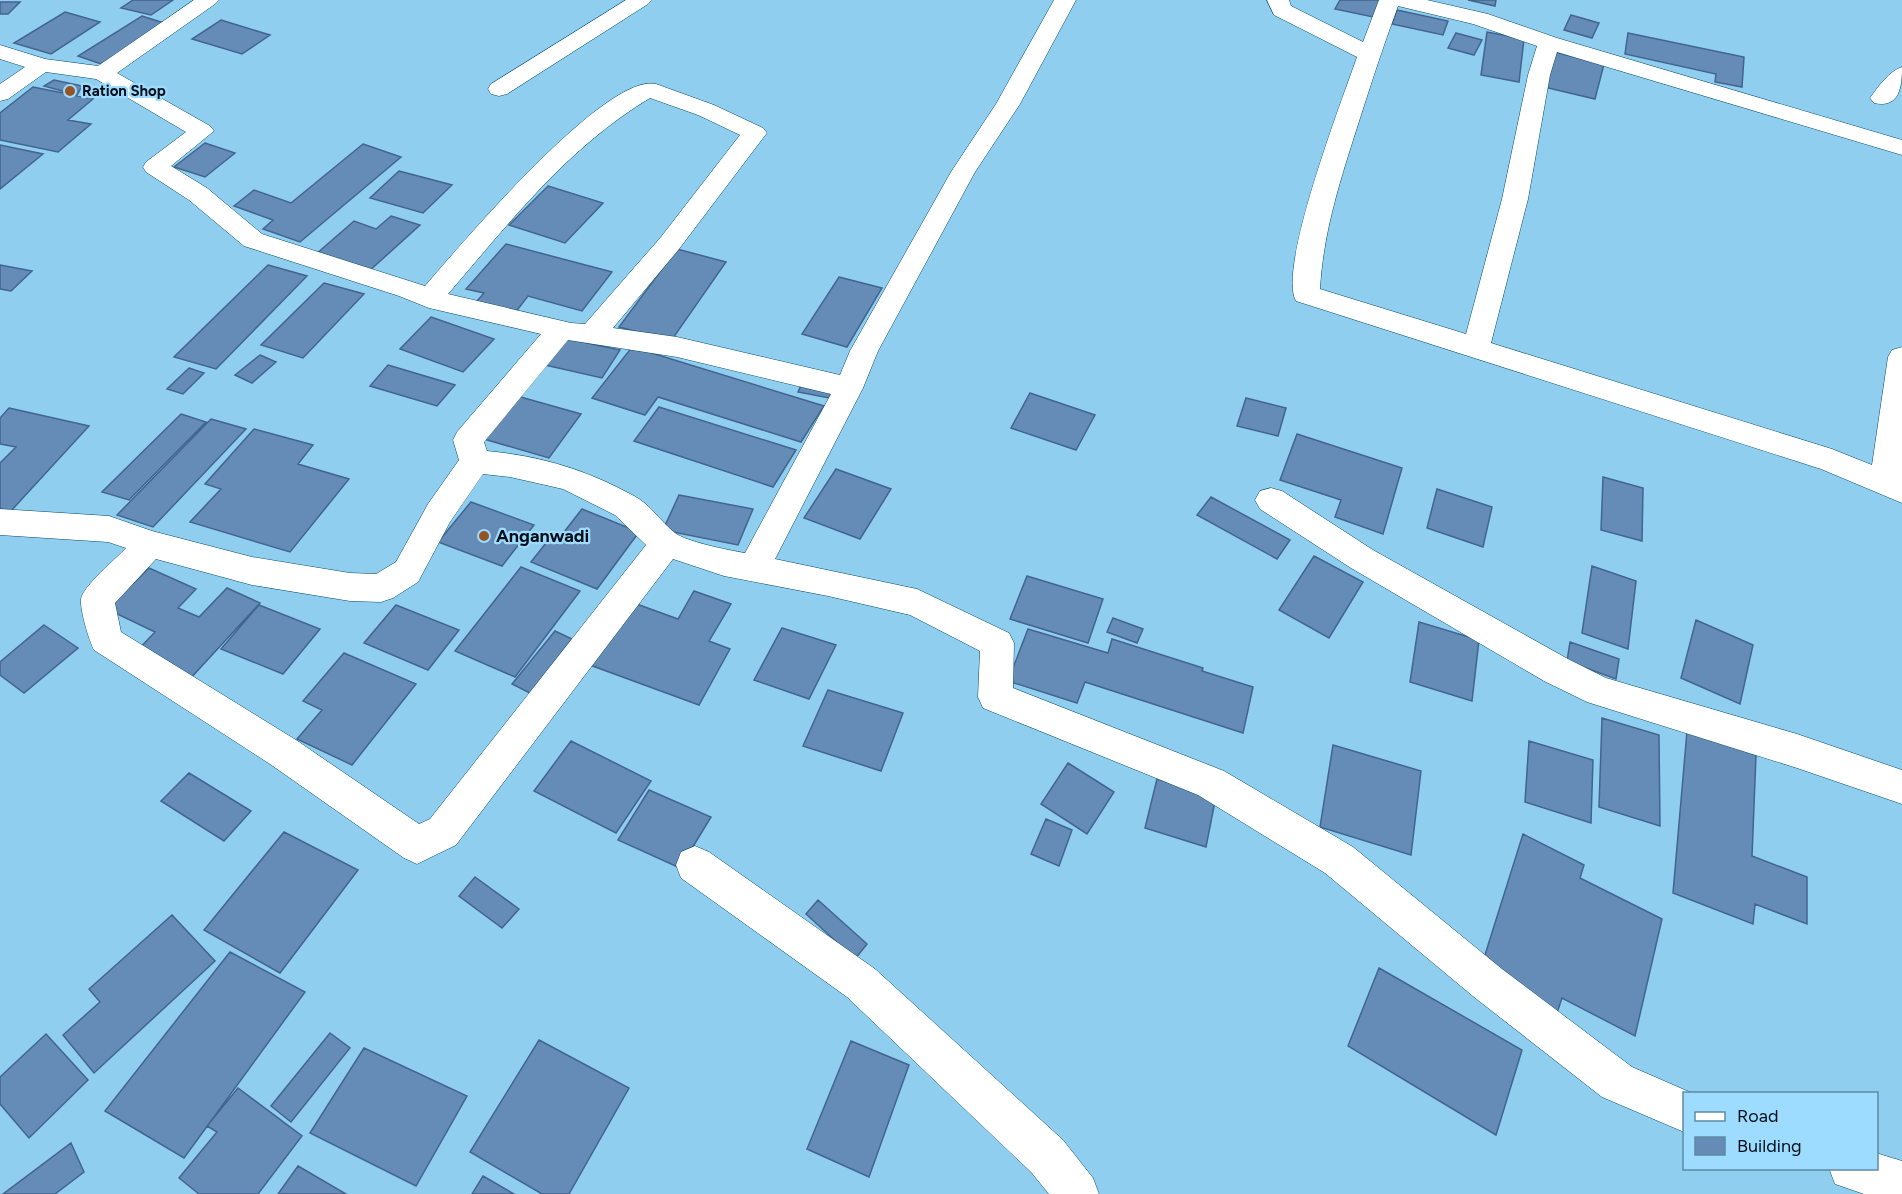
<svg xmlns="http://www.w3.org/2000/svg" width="1902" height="1194" viewBox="0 0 1902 1194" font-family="Figtree,sans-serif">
	<rect width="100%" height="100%" fill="#90cef0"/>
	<path fill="#658bb7" stroke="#41658f" stroke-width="1.5" d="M 133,0 L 173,0 L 151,15 L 121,8 Z
		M 1340,0 L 1381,0 L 1373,17 L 1335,9 Z
		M 1468,0 L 1496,0 L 1495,6 Z
		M 0,2 L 20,2 L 8,14 L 0,14 Z
		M 1397,10 L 1448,21 L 1443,35 L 1392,24 Z
		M 65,12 L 100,22 L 51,54 L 14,43 Z
		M 1571,15 L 1599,23 L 1592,38 L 1564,30 Z
		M 142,16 L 164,23 L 101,64 L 78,56 Z
		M 221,20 L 270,35 L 242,54 L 192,39 Z
		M 1487,32 L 1524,39 L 1519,82 L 1481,75 Z
		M 1456,33 L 1482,40 L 1474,55 L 1448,48 Z
		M 1628,33 L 1744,57 L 1742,87 L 1715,82 L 1716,74 L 1625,54 Z
		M 1554,52 L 1604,64 L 1595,99 L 1544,87 Z
		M 54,80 L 82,86 L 77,95 L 44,86 Z
		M 33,87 L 93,99 L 68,120 L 91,124 L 58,152 L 0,140 L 0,113 Z
		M 205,143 L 235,153 L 205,177 L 174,167 Z
		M 363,144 L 401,157 L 300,242 L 263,229 L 273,220 L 234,206 L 254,190 L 291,203 Z
		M 0,145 L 43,154 L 0,189 Z
		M 399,171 L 452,185 L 423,213 L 370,198 Z
		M 548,186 L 603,203 L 565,243 L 509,225 Z
		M 391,216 L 420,225 L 367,273 L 315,255 L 354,221 L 376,229 Z
		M 506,244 L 612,272 L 582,311 L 528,296 L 515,313 L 476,302 L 484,293 L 466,289 Z
		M 677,249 L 726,262 L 671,341 L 619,327 Z
		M 0,265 L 32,271 L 11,291 L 0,289 Z
		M 268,265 L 307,276 L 216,369 L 174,357 Z
		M 839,277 L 882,288 L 847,347 L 802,334 Z
		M 324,283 L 364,294 L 303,358 L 261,345 Z
		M 431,317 L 494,339 L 463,372 L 400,349 Z
		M 564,338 L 620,350 L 602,378 L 545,365 Z
		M 632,347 L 824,406 L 801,442 L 658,397 L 645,415 L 592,398 Z
		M 260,355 L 276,362 L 252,383 L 235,375 Z
		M 388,365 L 455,385 L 437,406 L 370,386 Z
		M 189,368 L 204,373 L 183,394 L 167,389 Z
		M 804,379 L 834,385 L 829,398 L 798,392 Z
		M 1030,393 L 1095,415 L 1076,450 L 1011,428 Z
		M 517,396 L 581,414 L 549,458 L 484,439 Z
		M 1246,398 L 1286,408 L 1278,436 L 1237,426 Z
		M 659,407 L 796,450 L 773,487 L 634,441 Z
		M 9,408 L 89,426 L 10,512 L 0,510 L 0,463 L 16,447 L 0,444 L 0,418 Z
		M 181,414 L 206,422 L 129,500 L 102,492 Z
		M 211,419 L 246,429 L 153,527 L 117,515 Z
		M 254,429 L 313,445 L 298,464 L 349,479 L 290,552 L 190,522 L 221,489 L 205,484 Z
		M 1297,434 L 1402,468 L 1383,534 L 1335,517 L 1341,500 L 1280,480 Z
		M 836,469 L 891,489 L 860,539 L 804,518 Z
		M 1603,477 L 1643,488 L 1642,541 L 1601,530 Z
		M 1437,489 L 1492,507 L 1483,547 L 1427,528 Z
		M 679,495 L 753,509 L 738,545 L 663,530 Z
		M 1211,497 L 1290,540 L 1277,559 L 1197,515 Z
		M 471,502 L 534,525 L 502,566 L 438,542 Z
		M 582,509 L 639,532 L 597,589 L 531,562 L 550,538 L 557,541 Z
		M 1314,556 L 1363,582 L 1329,638 L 1279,610 Z
		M 1592,566 L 1636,581 L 1628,649 L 1582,633 Z
		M 521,567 L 580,591 L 515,677 L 455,651 Z
		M 149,568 L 196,589 L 178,608 L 199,617 L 227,588 L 260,603 L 187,682 L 132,656 L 155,632 L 107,609 Z
		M 1027,576 L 1103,599 L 1088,643 L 1010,619 Z
		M 694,591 L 731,604 L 709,641 L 730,649 L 699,705 L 590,665 L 631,602 L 678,619 Z
		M 259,605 L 320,629 L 283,674 L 221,649 Z
		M 396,605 L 459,630 L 428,670 L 364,643 Z
		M 1113,618 L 1143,629 L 1137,643 L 1107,632 Z
		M 1696,620 L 1753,645 L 1740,704 L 1681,678 Z
		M 1419,622 L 1479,640 L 1472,701 L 1410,682 Z
		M 44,625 L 78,648 L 24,693 L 0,675 L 0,662 Z
		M 782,628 L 836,645 L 809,699 L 754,680 Z
		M 1028,629 L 1108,653 L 1112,639 L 1203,668 L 1202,671 L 1253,687 L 1243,733 L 1085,682 L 1077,703 L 1008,681 Z
		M 555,631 L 572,639 L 530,693 L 512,684 Z
		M 1570,642 L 1619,659 L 1616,679 L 1567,661 Z
		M 344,653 L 416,684 L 352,765 L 297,739 L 322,710 L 303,701 Z
		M 828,690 L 903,713 L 881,771 L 803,746 Z
		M 1602,718 L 1659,735 L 1660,826 L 1599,807 Z
		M 1687,731 L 1756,755 L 1752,856 L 1807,877 L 1807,924 L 1755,904 L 1753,924 L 1673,893 Z
		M 571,741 L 651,781 L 616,833 L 534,791 Z
		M 1529,741 L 1593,760 L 1591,823 L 1525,802 Z
		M 1333,745 L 1421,771 L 1411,855 L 1320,827 Z
		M 1068,763 L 1114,792 L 1087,834 L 1041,804 Z
		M 189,773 L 251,811 L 224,841 L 161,801 Z
		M 1157,779 L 1216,796 L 1206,847 L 1145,828 Z
		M 649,790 L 711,817 L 680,868 L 618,840 Z
		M 1046,819 L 1072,830 L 1059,866 L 1031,854 Z
		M 284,832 L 358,870 L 280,973 L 204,930 Z
		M 1523,834 L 1584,865 L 1580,878 L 1662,919 L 1635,1036 L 1562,998 L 1556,1016 L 1479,974 Z
		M 475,877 L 519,909 L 502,928 L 459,896 Z
		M 818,900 L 867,944 L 855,959 L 806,914 Z
		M 172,915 L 215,961 L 94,1073 L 63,1035 L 100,1002 L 89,989 Z
		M 230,952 L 305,992 L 184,1158 L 105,1111 Z
		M 1379,968 L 1522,1050 L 1496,1135 L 1348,1046 Z
		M 330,1033 L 350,1048 L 291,1122 L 271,1106 Z
		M 46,1034 L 88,1080 L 29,1138 L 0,1104 L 0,1077 Z
		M 539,1040 L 629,1088 L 569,1194 L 542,1194 L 470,1152 Z
		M 851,1041 L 909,1065 L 869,1177 L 807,1149 Z
		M 364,1048 L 467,1096 L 416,1186 L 310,1133 Z
		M 238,1088 L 302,1136 L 258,1194 L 199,1194 L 179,1178 L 217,1132 L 207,1126 Z
		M 71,1143 L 84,1172 L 55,1194 L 3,1194 Z
		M 298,1166 L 346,1194 L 278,1194 Z
		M 483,1176 L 514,1194 L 472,1194 Z"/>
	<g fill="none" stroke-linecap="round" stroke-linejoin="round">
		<g stroke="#014b68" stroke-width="1">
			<path id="minor" d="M 194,0 L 219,0 L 215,4 L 117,73 L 210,126 L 214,131 L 171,166 L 207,188 L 262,234 L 425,286 C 459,247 606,72 656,84 L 714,105 L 763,128 L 767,133 L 763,138 L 679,249 L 613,328 L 677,337 L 840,375 L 850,351 L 951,172 L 996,104 L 1054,0 L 1076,0 L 1020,104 L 975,172 L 878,351 L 863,388 L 775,559 L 917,589 L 1009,633 L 1014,643 L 1013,688 L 1224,771 L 1353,847 L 1502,969 L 1632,1067 L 1694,1094 L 1684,1094 L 1684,1132 L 1602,1097 L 1474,997 L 1325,873 L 1198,795 L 983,708 L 978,697 L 980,651 L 910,615 L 828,596 L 724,576 L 673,559 L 456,845 L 417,864 L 404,858 L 270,764 L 94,650 C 89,640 80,611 81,599 C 83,586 116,559 126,548 L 108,542 L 0,535 L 0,509 L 109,516 L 152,531 L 252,557 L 350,573 L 376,574 L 396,562 L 428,504 L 459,460 L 453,440 L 457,432 L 541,334 L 429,308 L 399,296 L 244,246 L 189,200 L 146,172 L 143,167 L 146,162 L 186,132 L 96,79 L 46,72 L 8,99 L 0,101 L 0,84 L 25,67 L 0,59 L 0,45 L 45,59 L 98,66 ZM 650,98 L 698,115 L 740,135 L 661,237 L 585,324 L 571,323 L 448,294 C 510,222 568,147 650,98 ZM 568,340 L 677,357 L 831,394 L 745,553 C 728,550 687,542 675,533 C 661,522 650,504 634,496 C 587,470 541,456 487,451 L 484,442 ZM 483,474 L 510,477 L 563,489 L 615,515 L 646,545 L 430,819 L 419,824 L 296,740 L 121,632 L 115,603 L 156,559 L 252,585 L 350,601 L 381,602 L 393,598 L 418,582 L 450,522 Z
				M 626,0 L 652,0 L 648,4 L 507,94 L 499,96 L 491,94 L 488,89 L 491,84 Z
				M 1267,0 L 1289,0 L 1291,6 L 1363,42 L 1379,0 L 1427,0 L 1488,14 L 1557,38 L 1902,140 L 1902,155 L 1557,52 L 1550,75 L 1528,199 L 1491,343 L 1832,449 L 1872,465 L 1888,357 L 1892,350 L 1902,347 L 1902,503 L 1821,469 L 1296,301 C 1277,268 1343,98 1357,57 L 1274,15 ZM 1398,6 L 1473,24 L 1537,46 L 1528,75 L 1502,199 L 1466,334 L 1320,289 C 1323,236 1338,187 1354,137 C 1368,93 1382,49 1398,6 Z
				M 1902,67 C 1902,86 1900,109 1874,103 L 1870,98 C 1878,87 1889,71 1902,67 Z
				M 1271,488 L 1282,491 L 1373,550 L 1568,659 L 1606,678 L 1797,734 L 1902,770 L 1902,804 L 1797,768 L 1587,702 L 1544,681 L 1351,568 L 1260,509 L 1255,500 L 1260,491 Z
				M 695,846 L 709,852 L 875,969 L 1063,1140 L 1093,1178 L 1099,1194 L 1049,1194 L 1031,1172 L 847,997 L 681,878 L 676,865 L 681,852 Z
				M 1876,1153 L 1902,1161 L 1902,1194 L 1864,1194 L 1835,1184 L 1829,1168 L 1876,1168 Z"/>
		</g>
		<use href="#minor" fill="#fff" fill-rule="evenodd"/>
	</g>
	<g fill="#965323" stroke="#9ddcfe" stroke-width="2">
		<circle cx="70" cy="91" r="6"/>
		<circle cx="484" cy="536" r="6"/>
	</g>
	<g text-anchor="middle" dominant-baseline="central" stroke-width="4.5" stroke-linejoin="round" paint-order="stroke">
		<g font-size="15" font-weight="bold" fill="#000e19" stroke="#9ddcfe" text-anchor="start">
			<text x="82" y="91">Ration Shop</text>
		</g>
		<g font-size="18" font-weight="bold" fill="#000e19" stroke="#9ddcfe" text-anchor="start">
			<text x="496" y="536">Anganwadi</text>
		</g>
	</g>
	<rect x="1683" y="1092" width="195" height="78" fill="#9ddcfe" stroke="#5e8aa2" stroke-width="1.5"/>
	<rect x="1695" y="1112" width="30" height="9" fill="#ffffff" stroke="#5e8aa2" stroke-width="1.5"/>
	<text x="1737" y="1122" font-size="18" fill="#000e19">Road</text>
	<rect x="1695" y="1137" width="30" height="18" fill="#658bb7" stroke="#5e8aa2" stroke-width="1.5"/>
	<text x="1737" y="1152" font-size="18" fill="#000e19">Building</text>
</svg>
